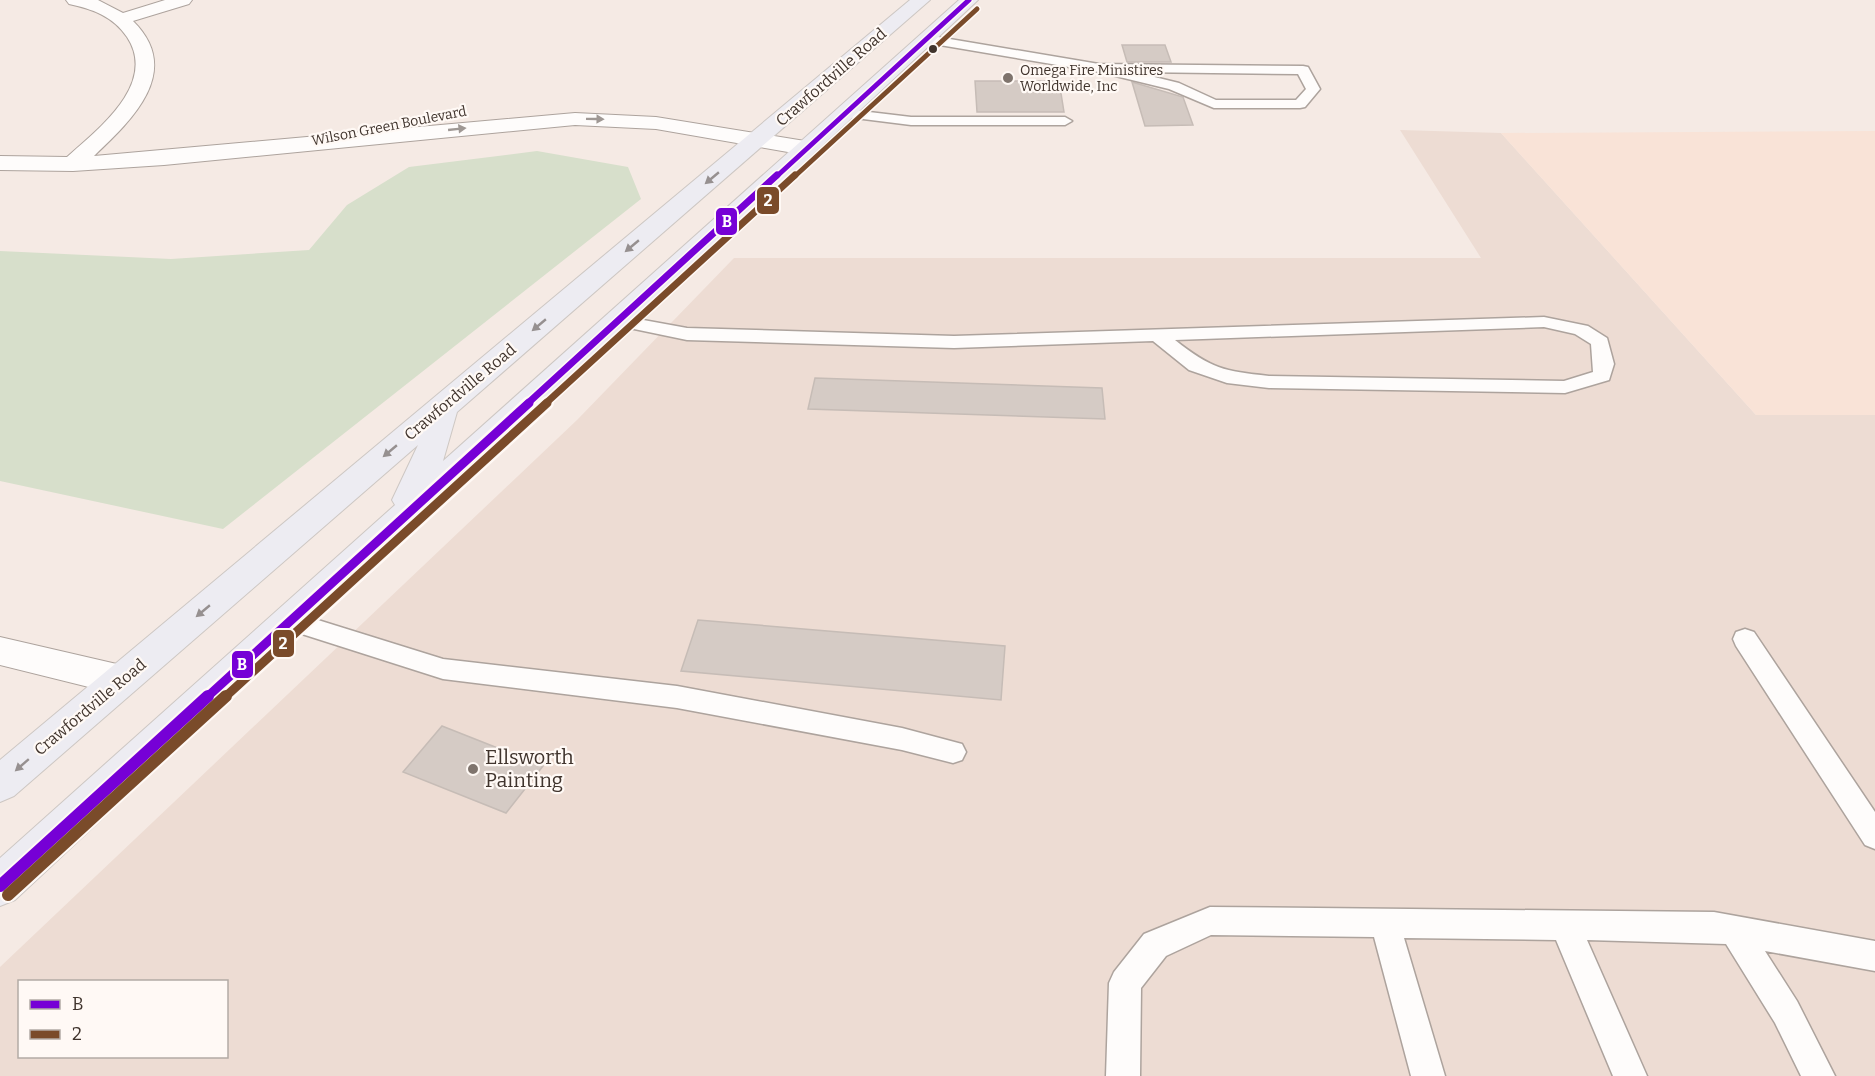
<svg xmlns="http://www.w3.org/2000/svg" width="1875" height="1076" viewBox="0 0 1875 1076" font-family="Bitter,serif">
	<rect width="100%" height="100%" fill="#f5eae4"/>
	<path fill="#eddcd3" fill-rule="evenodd" d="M 1400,130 L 1501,133 L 1756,415 L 1875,415 L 1875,1076 L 0,1076 L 0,967 L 577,420 L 734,258 L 1481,258 ZM 20,982 L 226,982 L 226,1056 L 20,1056 Z"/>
	<path fill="#f9e3d7" d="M 1875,131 L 1875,415 L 1756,415 L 1501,133 Z"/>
	<path fill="#d7dfcb" d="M 537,151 L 628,167 L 641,199 L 223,529 L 0,481 L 0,251 L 171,259 L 309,250 L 347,205 L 409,167 Z"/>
	<path fill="#d5cbc5" stroke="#c6bcb6" stroke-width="1.5" d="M 1122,45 L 1165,45 L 1171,62 L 1127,62 Z
		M 975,81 L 1059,81 L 1064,112 L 977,112 Z
		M 1132,82 L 1183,97 L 1193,125 L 1145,126 Z
		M 815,378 L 1102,388 L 1105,419 L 808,409 Z
		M 698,620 L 1005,646 L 1001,700 L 681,671 Z
		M 442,726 L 543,766 L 506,813 L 403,772 Z"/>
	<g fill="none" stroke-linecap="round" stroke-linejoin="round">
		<g stroke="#ada39d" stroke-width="3">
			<path id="service" d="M 926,35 L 1099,64 L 1303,66 L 1308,67 L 1320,89 L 1305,107 L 1300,108 L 1214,108 L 1169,89 L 1099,72 L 922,42 L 922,36 ZM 1134,72 L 1298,74 L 1306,89 L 1296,100 L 1216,100 L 1179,83 Z
				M 844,109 L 911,117 L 1065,117 L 1072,121 L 1065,125 L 911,125 L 839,116 L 837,113 Z
				M 616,315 L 687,328 L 954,336 L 1544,317 L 1588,326 L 1607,338 L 1614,364 L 1609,380 L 1565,393 L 1269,388 L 1227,383 L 1189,370 L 1153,341 L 954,348 L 687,340 L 610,324 L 607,320 L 610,316 ZM 1544,327 L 1575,334 L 1591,344 L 1593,372 L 1564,381 L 1269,376 C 1223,371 1212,369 1175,340 Z
				M 289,611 L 443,659 L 677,686 L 902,728 L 962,744 L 966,752 L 962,760 L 953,763 L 902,750 L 677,708 L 443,679 L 280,627 L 277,620 L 280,613 Z
				M 1745,629 L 1754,632 L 1875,812 L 1875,849 L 1865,845 L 1736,646 L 1733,639 L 1736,632 Z
				M 1210,907 L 1714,912 L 1875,941 L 1875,971 L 1765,951 L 1797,1001 L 1835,1076 L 1801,1076 L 1775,1023 L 1726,944 L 1587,940 L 1647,1076 L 1613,1076 L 1556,940 L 1404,938 L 1445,1076 L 1411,1076 L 1374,937 L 1211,935 L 1166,956 L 1141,988 L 1140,1076 L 1106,1076 L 1109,983 L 1114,972 L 1144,934 Z"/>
		</g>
		<g stroke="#ada39d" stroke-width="2">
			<path id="minor" d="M 66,0 L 98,0 L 123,13 L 165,0 L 192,0 L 189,4 L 133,21 C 184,71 132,120 94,156 L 575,113 L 656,117 L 805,141 L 813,143 L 816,148 L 813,153 L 805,155 L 656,129 L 575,125 L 164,165 L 73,171 L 0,170 L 0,156 L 67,157 C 98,129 158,84 127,37 C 113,16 92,9 69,4 Z
				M 0,637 L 121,665 L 134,669 L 140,680 L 134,691 L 121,695 L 0,665 Z"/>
		</g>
		<g stroke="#cdc7c3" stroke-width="2">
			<path id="primary" d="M 910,0 L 930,0 L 457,412 L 443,461 L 959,0 L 978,0 L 15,900 L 0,906 L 0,858 L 395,505 L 392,500 L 418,445 L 14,796 L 0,802 L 0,760 Z"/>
		</g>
		<use href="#service" fill="#fefcfb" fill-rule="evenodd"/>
		<use href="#minor" fill="#fefcfb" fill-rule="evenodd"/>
		<use href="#primary" fill="#edecf2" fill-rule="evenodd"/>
		<g stroke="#fff9f5" stroke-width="8">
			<path id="bus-1-far3" d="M 776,177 L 969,0"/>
		</g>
		<g stroke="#fff9f5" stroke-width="10">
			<path id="bus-1-far2" d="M 527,404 L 777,175"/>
		</g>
		<g stroke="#fff9f5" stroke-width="14">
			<path id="bus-1-far1" d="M 206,698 L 529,403"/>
		</g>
		<g stroke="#fff9f5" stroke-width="16">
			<path id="bus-1" d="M 0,886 L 208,696"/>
		</g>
		<g stroke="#fff9f5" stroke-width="8">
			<path id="bus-2-far3" d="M 794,177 L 977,9"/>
		</g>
		<g stroke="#fff9f5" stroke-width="10">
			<path id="bus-2-far2" d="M 545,404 L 795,175"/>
		</g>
		<g stroke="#fff9f5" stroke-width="14">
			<path id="bus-2-far1" d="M 224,698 L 547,403"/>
		</g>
		<g stroke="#fff9f5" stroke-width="16">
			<path id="bus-2" d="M 8,895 L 226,696"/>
		</g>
		<use href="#bus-1-far3" stroke="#7600d6" stroke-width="5"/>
		<use href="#bus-1-far2" stroke="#7600d6" stroke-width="7"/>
		<use href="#bus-1-far1" stroke="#7600d6" stroke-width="9"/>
		<use href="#bus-1" stroke="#7600d6" stroke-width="12"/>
		<use href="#bus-2-far3" stroke="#7a4b2a" stroke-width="5"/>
		<use href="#bus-2-far2" stroke="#7a4b2a" stroke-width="7"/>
		<use href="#bus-2-far1" stroke="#7a4b2a" stroke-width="9"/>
		<use href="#bus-2" stroke="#7a4b2a" stroke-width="12"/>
	</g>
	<defs><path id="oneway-solid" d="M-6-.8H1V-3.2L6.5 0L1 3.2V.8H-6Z" transform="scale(1.5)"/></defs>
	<g fill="#9f9894">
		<use href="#oneway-solid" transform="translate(595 119) rotate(1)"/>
		<use href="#oneway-solid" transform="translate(457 129) rotate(-6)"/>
	</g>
	<g fill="#969090">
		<use href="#oneway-solid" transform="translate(712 178) rotate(140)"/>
		<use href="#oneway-solid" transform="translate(632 246) rotate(140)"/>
		<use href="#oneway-solid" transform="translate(539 325) rotate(140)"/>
		<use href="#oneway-solid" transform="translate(390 451) rotate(140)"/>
		<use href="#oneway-solid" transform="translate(203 611) rotate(140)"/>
		<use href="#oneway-solid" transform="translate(22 765) rotate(139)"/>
	</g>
	<circle fill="#40342d" stroke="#fff9f5" stroke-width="2" cx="933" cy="49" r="5"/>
	<g fill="#7f746d" stroke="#fff9f5" stroke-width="2">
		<circle cx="1008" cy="78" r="6"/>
		<circle cx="473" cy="769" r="6"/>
	</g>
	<g text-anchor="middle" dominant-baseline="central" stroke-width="4.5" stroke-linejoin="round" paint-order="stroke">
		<g font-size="14" fill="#40342d" stroke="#fff9f5" text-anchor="start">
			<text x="1020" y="70">Omega Fire Ministires<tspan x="1020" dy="16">Worldwide, Inc</tspan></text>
		</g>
		<g font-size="14" fill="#40342d" stroke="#fff9f5">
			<text transform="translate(389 126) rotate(-11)">Wilson Green Boulevard</text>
		</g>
		<g font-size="16" fill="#40342d" stroke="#fff9f5">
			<text transform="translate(831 77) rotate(-41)">Crawfordville Road</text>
			<text transform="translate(460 392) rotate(-40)">Crawfordville Road</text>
			<text transform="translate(90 707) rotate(-40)">Crawfordville Road</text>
		</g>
		<g font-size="20" fill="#40342d" stroke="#fff9f5" text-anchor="start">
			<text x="485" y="757">Ellsworth<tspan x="485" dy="23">Painting</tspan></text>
		</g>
	</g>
	<g stroke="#fff9f5" stroke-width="2">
		<rect x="756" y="186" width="24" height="29" rx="6" fill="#7a4b2a"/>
		<rect x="715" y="207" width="23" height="29" rx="6" fill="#7600d6"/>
		<rect x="272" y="629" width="23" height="29" rx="6" fill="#7a4b2a"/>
		<rect x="231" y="650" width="23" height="29" rx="6" fill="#7600d6"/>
	</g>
	<g font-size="16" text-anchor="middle" font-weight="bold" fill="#fff">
		<text x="768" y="206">2</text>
		<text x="727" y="227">B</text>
		<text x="283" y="649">2</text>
		<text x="242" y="670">B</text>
	</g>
	<rect x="18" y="980" width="210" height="78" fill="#fff9f5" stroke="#b3aaa5" stroke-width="1.5"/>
	<rect x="30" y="1000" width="30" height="9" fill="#7600d6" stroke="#b3aaa5" stroke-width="1.5"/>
	<text x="72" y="1010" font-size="18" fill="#40342d">B</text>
	<rect x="30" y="1030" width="30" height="9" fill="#7a4b2a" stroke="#b3aaa5" stroke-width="1.5"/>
	<text x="72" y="1040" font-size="18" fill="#40342d">2</text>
</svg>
